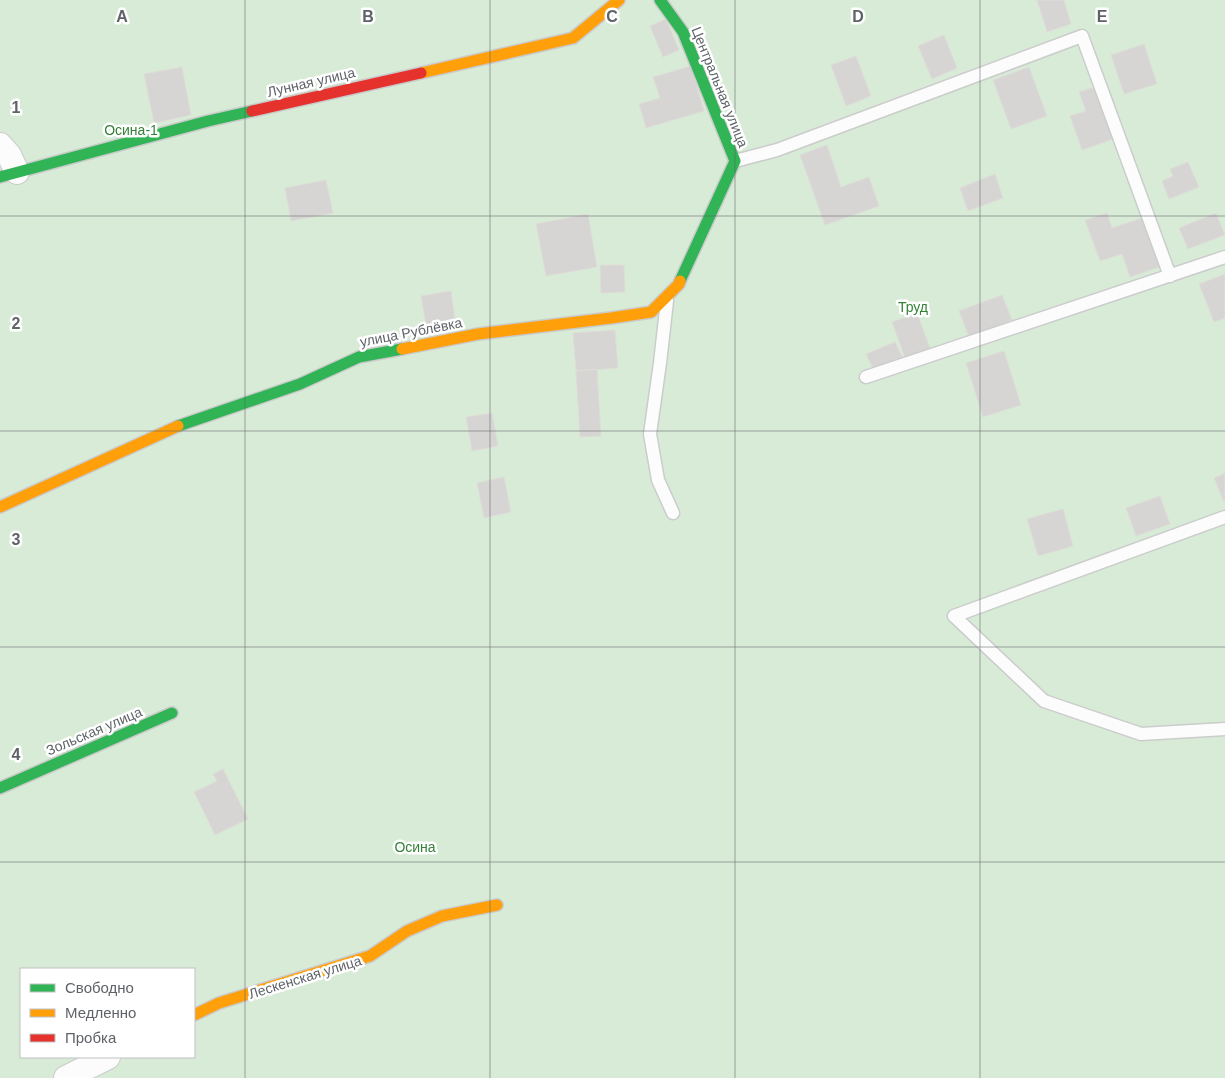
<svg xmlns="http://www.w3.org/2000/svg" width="1225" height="1078" viewBox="0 0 1225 1078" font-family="Helvetica,sans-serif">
	<rect width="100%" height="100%" fill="#efeeea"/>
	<path fill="#d8ebd6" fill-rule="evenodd" d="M 0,0 L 1225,0 L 1225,1078 L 0,1078 ZM 21,969 L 194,969 L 194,1057 L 21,1057 Z"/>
	<path fill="#d6d5d3" stroke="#deddd9" d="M 1037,0 L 1064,0 L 1071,24 L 1047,32 Z
		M 666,19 L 679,50 L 663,57 L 650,26 Z
		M 944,35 L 957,68 L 932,79 L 918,46 Z
		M 1144,44 L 1157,84 L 1124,94 L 1111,55 Z
		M 856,56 L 871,96 L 846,106 L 831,65 Z
		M 691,66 L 704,111 L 646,128 L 639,104 L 660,98 L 653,77 Z
		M 182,67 L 191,115 L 154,123 L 144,74 Z
		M 1029,67 L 1047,116 L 1011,129 L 993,80 Z
		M 1095,87 L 1113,139 L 1082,150 L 1070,116 L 1086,111 L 1079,92 Z
		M 827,145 L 841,187 L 869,177 L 879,206 L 825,225 L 800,155 Z
		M 1188,162 L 1199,187 L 1169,199 L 1162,181 L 1173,176 L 1170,169 Z
		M 995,174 L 1003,198 L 968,211 L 960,188 Z
		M 326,180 L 333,213 L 291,221 L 285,188 Z
		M 1107,213 L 1112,228 L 1145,217 L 1162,266 L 1130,277 L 1122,254 L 1100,261 L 1085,220 Z
		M 1216,213 L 1225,235 L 1188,249 L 1179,228 Z
		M 588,214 L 597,267 L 546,276 L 536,224 Z
		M 600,265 L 624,265 L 625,292 L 601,293 Z
		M 1225,274 L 1225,318 L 1214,322 L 1199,284 Z
		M 451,291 L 455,320 L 426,325 L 421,296 Z
		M 1002,295 L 1012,320 L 969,337 L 959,311 Z
		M 917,313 L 930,348 L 905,358 L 892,322 Z
		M 615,330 L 618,368 L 576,371 L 573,333 Z
		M 895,342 L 903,358 L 874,371 L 866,354 Z
		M 1004,351 L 1021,405 L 983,417 L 966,363 Z
		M 597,369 L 601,436 L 580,437 L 576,371 Z
		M 492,413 L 498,446 L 472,451 L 466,417 Z
		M 1225,473 L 1225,501 L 1224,502 L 1214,478 Z
		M 504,477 L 511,512 L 484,518 L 477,483 Z
		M 1160,496 L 1170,524 L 1136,536 L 1126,508 Z
		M 1063,509 L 1073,546 L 1038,556 L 1027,519 Z
		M 223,769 L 248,819 L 215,835 L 194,792 L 217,781 L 213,774 Z"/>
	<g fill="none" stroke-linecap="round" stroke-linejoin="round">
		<g stroke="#cbcccc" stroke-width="15">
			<path id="lane" d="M 735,161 L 777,150 L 1082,36 L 1170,276
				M 667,301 L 660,363 L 650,434 L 658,480 L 673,513
				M 866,377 L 1225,257
				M 1225,517 L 954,616 L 1044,701 L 1141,734 L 1225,729"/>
		</g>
		<g stroke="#cbcccc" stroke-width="26">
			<path id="street" d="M 0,145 L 9,155 L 17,172
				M 66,1078 L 108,1057"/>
		</g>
		<g stroke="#cacacb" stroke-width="14">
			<path id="fast" d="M 660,0 L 683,32 L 735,161 L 680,281
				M 0,177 L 208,121 L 252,111
				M 178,426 L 300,384 L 359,357 L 402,349
				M 0,788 L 172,713"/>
		</g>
		<g stroke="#cacacb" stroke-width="14">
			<path id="slow" d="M 421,73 L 573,38 L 619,0
				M 402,349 L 478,334 L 611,318 L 651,312 L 679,284 L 680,281
				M 0,507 L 178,426
				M 194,1015 L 219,1003 L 370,956 L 407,931 L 442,916 L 497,905"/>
		</g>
		<g stroke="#cacacb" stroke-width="14">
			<path id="jam" d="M 252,111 L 421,73"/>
		</g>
		<use href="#lane" stroke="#fdfcfc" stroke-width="12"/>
		<use href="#street" stroke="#fdfcfc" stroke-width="24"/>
		<use href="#fast" stroke="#30b455" stroke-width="11"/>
		<use href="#slow" stroke="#ff9f0a" stroke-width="11"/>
		<use href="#jam" stroke="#e5322d" stroke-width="11"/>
	</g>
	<path fill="none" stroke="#5f6368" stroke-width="1" stroke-opacity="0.55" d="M 245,0 L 245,1078M 490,0 L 490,1078M 735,0 L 735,1078M 980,0 L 980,1078M 0,216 L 1225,216M 0,431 L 1225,431M 0,647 L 1225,647M 0,862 L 1225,862"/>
	<g text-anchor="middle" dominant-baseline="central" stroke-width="5" stroke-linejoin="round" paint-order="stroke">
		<g font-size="14" fill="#5f6368" stroke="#fff">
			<text transform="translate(311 82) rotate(-13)">Лунная улица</text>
			<text transform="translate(720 87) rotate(68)">Центральная улица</text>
			<text transform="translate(411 332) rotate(-11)">улица Рублёвка</text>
			<text transform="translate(94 731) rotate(-23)">Зольская улица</text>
			<text transform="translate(305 977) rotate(-17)">Лескенская улица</text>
		</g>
		<g font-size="14" fill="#348238" stroke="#fff">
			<text x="131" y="130">Осина-1</text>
			<text x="913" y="307">Труд</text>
			<text x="415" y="847">Осина</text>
		</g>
	</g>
	<g font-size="16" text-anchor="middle" font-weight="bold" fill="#5f6368" stroke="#fff" stroke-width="5" stroke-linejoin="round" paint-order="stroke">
		<text x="122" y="22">A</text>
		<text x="368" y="22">B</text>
		<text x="612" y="22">C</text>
		<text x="858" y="22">D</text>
		<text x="1102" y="22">E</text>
		<text x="16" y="113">1</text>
		<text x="16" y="329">2</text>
		<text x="16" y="545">3</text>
		<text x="16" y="760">4</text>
	</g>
	<rect x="20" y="968" width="175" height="90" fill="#ffffff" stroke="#bfc1c3"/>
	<rect x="30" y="984" width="25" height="8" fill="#30b455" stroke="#bfc1c3"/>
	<text x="65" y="993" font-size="15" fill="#5f6368">Свободно</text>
	<rect x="30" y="1009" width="25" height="8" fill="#ff9f0a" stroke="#bfc1c3"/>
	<text x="65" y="1018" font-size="15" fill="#5f6368">Медленно</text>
	<rect x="30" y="1034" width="25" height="8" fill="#e5322d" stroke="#bfc1c3"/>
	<text x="65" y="1043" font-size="15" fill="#5f6368">Пробка</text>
</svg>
